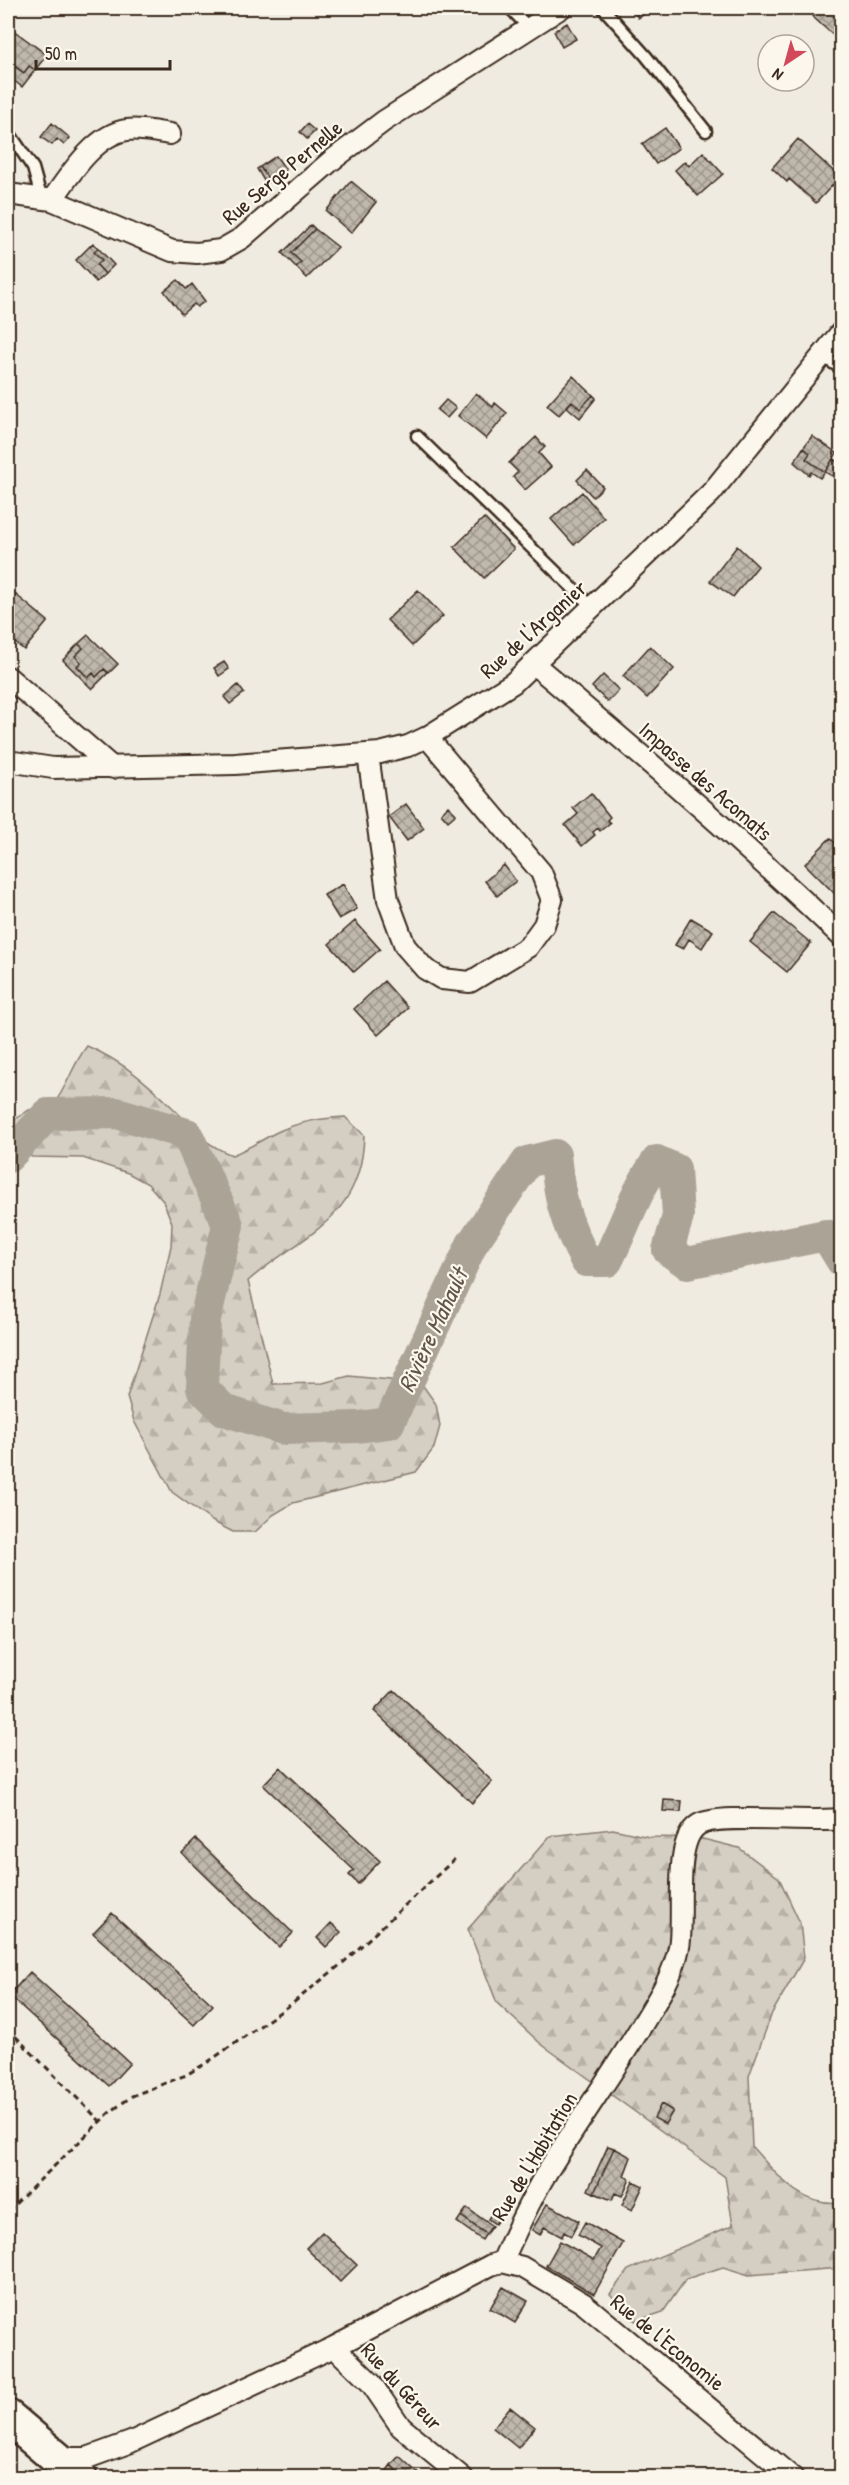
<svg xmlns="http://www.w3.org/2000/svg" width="849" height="2485" viewBox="0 0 849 2485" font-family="'Patrick Hand',sans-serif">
	<defs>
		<pattern id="forest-firs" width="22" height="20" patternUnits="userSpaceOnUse" patternTransform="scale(1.5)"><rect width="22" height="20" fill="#d5cec3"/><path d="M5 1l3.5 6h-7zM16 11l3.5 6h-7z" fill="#b8b1a7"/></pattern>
		<pattern id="building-cross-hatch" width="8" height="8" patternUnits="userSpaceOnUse" patternTransform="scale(1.5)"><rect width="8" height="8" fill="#c0b8ad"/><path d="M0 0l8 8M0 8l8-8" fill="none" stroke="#9d968c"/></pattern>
	</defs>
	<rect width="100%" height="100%" fill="#f0ebe0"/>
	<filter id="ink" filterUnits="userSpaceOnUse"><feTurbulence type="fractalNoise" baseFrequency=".0167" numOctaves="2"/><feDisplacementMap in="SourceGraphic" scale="12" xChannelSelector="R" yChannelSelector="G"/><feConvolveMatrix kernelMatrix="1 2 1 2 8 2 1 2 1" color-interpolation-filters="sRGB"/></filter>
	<g filter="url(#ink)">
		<path fill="url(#forest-firs)" stroke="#887c70" stroke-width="1.5" d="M 87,1046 C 122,1061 148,1083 174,1109 C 196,1131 202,1143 232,1155 C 247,1149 260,1141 275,1133 C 297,1122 321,1118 345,1117 L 364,1135 C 362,1220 304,1233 248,1281 L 273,1384 L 323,1383 L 349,1376 L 421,1383 L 436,1404 L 440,1426 L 434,1448 L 416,1472 L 293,1503 L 273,1515 L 255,1532 L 233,1532 L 212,1521 L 172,1492 L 134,1421 L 127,1397 L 160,1294 L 171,1246 L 172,1223 L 163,1201 L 148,1184 L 128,1173 L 83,1158 L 32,1157 L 12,1148 L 10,1123 L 29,1110 L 53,1105 C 68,1086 72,1065 87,1046 Z
			M 613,1829 L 649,1837 L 699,1838 L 739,1848 L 779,1878 L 800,1923 L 804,1958 L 772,2013 L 749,2076 L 752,2147 C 777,2174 800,2208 841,2203 L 841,2268 L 749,2275 L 723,2267 L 686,2279 L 663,2312 L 635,2321 L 610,2294 L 628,2270 L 733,2225 L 725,2177 L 541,2044 L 497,2003 L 468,1929 L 550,1836 Z"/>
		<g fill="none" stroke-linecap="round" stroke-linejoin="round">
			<path stroke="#aca397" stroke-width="32" d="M 8,1157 L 48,1114 L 117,1113 L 187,1134 L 228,1225 L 205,1319 L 202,1388 L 224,1410 L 283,1429 L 358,1427 L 389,1423 L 472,1244 L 527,1162 L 555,1155 C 560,1200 564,1220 586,1261 L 607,1261 C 624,1228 635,1192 657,1161 L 675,1169 L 678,1216 L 668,1250 L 687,1263 L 826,1235 L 842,1261"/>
		</g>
		<path fill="url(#building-cross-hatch)" stroke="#3b2a1e" stroke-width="1.5" d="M 632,8 L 651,8 L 652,10 L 638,18 Z
			M 821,8 L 837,8 L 842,12 L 842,29 L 834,36 L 813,17 Z
			M 567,23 L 576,39 L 562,47 L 554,31 Z
			M 9,27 L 47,55 L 35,70 L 29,66 L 24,73 L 8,61 Z
			M 8,62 L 24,73 L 29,66 L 35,70 L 22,87 L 8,76 Z
			M 52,123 L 70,138 L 64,145 L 57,139 L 52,145 L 41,137 Z
			M 307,124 L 315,131 L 307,139 L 300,132 Z
			M 665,128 L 679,148 L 656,164 L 642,144 Z
			M 798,139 L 840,177 L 816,203 L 789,179 L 787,182 L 772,168 Z
			M 703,152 L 723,174 L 698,196 L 675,170 L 685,161 L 689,166 Z
			M 276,156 L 286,170 L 270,181 L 260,167 Z
			M 260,167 L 270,181 L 266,184 L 257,169 Z
			M 351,181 L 376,202 L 351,233 L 326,211 Z
			M 311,225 L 315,229 L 291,253 L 301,262 L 296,267 L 282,253 Z
			M 315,229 L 338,247 L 307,278 L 296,267 L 301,262 L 291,253 Z
			M 93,243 L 98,248 L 94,252 L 102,260 L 97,265 L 105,274 L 96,282 L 76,260 Z
			M 98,248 L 114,265 L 105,274 L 97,265 L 102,260 L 94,252 Z
			M 178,280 L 186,289 L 192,284 L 205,301 L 197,307 L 194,304 L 182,314 L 164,291 Z
			M 573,376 L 593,395 L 580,409 L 572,401 L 559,415 L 547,405 Z
			M 476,393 L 493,407 L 495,403 L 507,413 L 486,439 L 458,416 Z
			M 593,395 L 596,398 L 580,418 L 567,407 L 572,401 L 580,409 Z
			M 446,400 L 456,408 L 447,418 L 437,410 Z
			M 812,436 L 837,453 L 825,472 L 806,459 L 810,453 L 803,448 Z
			M 536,437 L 545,447 L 539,453 L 551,467 L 525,490 L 513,477 L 518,472 L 509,463 Z
			M 803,448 L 810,453 L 806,459 L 825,472 L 820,478 L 811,472 L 809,475 L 794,462 Z
			M 833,459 L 842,465 L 834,477 L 825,472 Z
			M 587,470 L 603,487 L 593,497 L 577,480 Z
			M 582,492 L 604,518 L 574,545 L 551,519 Z
			M 484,518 L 514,549 L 484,578 L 454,547 Z
			M 737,546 L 758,566 L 733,597 L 710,581 Z
			M 418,590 L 443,616 L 412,646 L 387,620 Z
			M 15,594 L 48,621 L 24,650 L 8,637 L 8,603 Z
			M 88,635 L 118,664 L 109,673 L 104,669 L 96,677 L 93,673 L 88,678 L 77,666 L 81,662 L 75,656 L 83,648 L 78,644 Z
			M 78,644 L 83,648 L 75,656 L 81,662 L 77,666 L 88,678 L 93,673 L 96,677 L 104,669 L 108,673 L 92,689 L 63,660 Z
			M 650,646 L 674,669 L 647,698 L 623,676 Z
			M 224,662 L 229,669 L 219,676 L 214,668 Z
			M 603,675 L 619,690 L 608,702 L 592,687 Z
			M 238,685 L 244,693 L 230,704 L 224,697 Z
			M 591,793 L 610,817 L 607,820 L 610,823 L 600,831 L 598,828 L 593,832 L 595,835 L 582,846 L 565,825 L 578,814 L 573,808 Z
			M 406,804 L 424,828 L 407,841 L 389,817 Z
			M 448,806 L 456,814 L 448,821 L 441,813 Z
			M 830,838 L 842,849 L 842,887 L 835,894 L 805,864 Z
			M 504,865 L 516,881 L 497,896 L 485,881 Z
			M 343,884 L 357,909 L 339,919 L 324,895 Z
			M 774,913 L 811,943 L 787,972 L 750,942 Z
			M 691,918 L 713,931 L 702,948 L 689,939 L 683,949 L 675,945 Z
			M 355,921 L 380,949 L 354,972 L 329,944 Z
			M 384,981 L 408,1008 L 378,1035 L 354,1009 Z
			M 394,1690 L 492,1781 L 472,1803 L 374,1711 Z
			M 280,1767 L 380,1861 L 358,1884 L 349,1875 L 354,1870 L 263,1785 Z
			M 664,1800 L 682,1801 L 681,1812 L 663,1811 Z
			M 196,1839 L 293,1933 L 279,1947 L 182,1853 Z
			M 112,1913 L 213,2005 L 194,2025 L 93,1933 Z
			M 331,1923 L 341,1932 L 326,1947 L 317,1938 Z
			M 30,1972 L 130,2063 L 109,2086 L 9,1995 Z
			M 661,2104 L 673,2111 L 665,2124 L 654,2118 Z
			M 608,2146 L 614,2148 L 594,2193 L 588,2190 Z
			M 614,2148 L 631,2157 L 624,2176 L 630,2179 L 622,2196 L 615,2193 L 612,2200 L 594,2193 Z
			M 633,2181 L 643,2186 L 632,2210 L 622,2205 Z
			M 547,2204 L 579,2221 L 571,2236 L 564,2232 L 562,2237 L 544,2227 L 540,2235 L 532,2230 Z
			M 467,2208 L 492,2226 L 486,2234 L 461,2216 Z
			M 493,2211 L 500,2217 L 495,2224 L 488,2219 Z
			M 461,2216 L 486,2234 L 482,2240 L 457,2222 Z
			M 585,2222 L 623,2243 L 594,2294 L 546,2266 L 560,2241 L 594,2260 L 601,2248 L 578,2235 Z
			M 322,2232 L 357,2265 L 340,2282 L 306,2248 Z
			M 503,2287 L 528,2301 L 515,2323 L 490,2308 Z
			M 510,2407 L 535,2427 L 518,2448 L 493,2428 Z
			M 399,2456 L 420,2475 L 418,2478 L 398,2478 L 393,2473 L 396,2470 L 391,2465 Z
			M 391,2465 L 396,2470 L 393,2473 L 398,2478 L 392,2478 L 386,2472 Z"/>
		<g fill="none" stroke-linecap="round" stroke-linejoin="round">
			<g stroke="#3b2a1e" stroke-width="15">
				<path id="service" d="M 510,8 L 529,28
					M 603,8 L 646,56 L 706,131
					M 8,131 L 33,168 L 41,197
					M 822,356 L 842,369
					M 417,436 L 593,608"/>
			</g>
			<g stroke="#3b2a1e" stroke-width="24">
				<path id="minor" d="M 8,194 L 52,200 L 172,251 L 197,253 L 221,250 L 242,238 L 331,161 L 384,121 L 561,8
					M 52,200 C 69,176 95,134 127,130 C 141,128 156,132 170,134
					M 535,665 C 639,753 743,842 842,937
					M 8,677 L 113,768
					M 368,754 L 388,900 L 405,946 L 425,969 L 442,979 L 470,982 L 528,947 L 544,925 L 552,900 L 541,872 L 427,737
					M 8,761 L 53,768 L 235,764 L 380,753 L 408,746 L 427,737 L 513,683 L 711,493 L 842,331
					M 502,2262 L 522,2267 L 583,2303 L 793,2478
					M 334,2347 L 371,2383 L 401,2427 L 463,2478
					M 56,2458 L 87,2458 L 131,2442 L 334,2347 L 491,2265 L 502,2262 C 518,2227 533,2193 554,2161 C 584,2113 616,2068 645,2020 C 659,1997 674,1973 679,1947 C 685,1917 672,1842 698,1825 C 717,1813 810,1823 842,1819"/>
			</g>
			<g stroke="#3b2a1e" stroke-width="38">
				<path id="trunk" d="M 8,2417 L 80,2478"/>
			</g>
			<path stroke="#3b2a1e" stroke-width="3" stroke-dasharray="6 4.5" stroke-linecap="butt" d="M 8,2029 L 100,2121
				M 8,2211 L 109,2113 L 132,2096 L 186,2075 L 208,2062 L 293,2003 L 345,1961 L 458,1856
				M 8,2386 L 15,2393"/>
			<use href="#service" stroke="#fbf7ec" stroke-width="10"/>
			<use href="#minor" stroke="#fbf7ec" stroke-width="20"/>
			<use href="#trunk" stroke="#fbf7ec" stroke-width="33"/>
		</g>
	</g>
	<g text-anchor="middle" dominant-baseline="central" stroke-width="4.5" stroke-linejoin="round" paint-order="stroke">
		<g font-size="22" fill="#3b2a1e" stroke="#fbf7ec">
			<text transform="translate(282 172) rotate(-40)">Rue Serge Pernelle</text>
			<text transform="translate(533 629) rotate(-42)">Rue de l'Arganier</text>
			<text transform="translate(706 781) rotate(41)">Impasse des Acomats</text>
			<text transform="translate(534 2156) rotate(-59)">Rue de l'Habitation</text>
			<text transform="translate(668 2342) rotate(39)">Rue de l'Economie</text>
			<text transform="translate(402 2386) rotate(48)">Rue du Géreur</text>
		</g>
		<g font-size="24" font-style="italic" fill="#635448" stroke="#fbf7ec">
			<text transform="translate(432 1330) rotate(-65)">Rivière Mahault</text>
		</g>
	</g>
	<rect width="849" height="2485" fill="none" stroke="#fbf7ec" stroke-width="30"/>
	<rect x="15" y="15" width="819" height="2455" fill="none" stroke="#3b2a1e" stroke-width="2" filter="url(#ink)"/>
	<g transform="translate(786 63) rotate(216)"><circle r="28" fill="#fbf7ec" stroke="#aea59a" stroke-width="1.5"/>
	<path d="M0-4.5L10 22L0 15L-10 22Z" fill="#d1495b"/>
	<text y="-9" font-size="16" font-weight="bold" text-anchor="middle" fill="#3b2a1e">N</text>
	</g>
	<path d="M36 60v9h134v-9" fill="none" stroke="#3b2a1e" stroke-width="3"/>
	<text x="45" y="60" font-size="18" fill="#3b2a1e" stroke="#fbf7ec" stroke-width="4.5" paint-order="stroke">50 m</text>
</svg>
